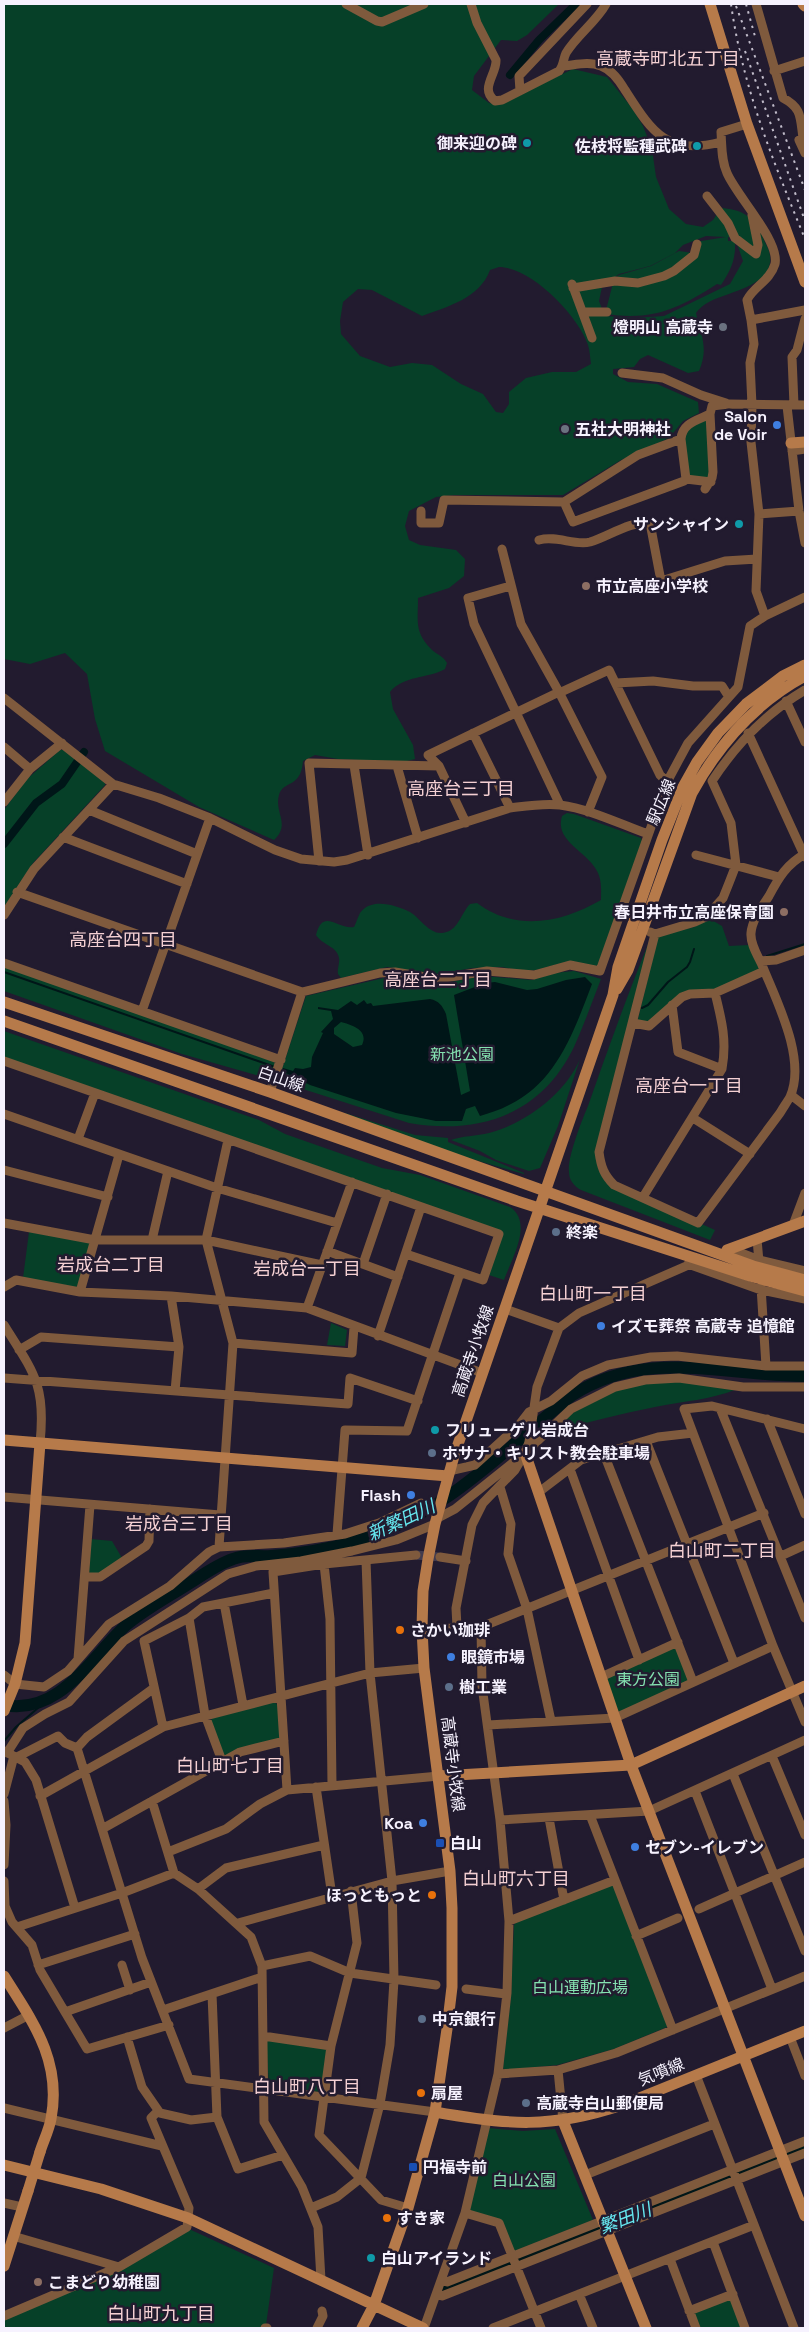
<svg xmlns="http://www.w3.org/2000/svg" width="809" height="2332" viewBox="0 0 809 2332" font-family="'Space Grotesk','Noto Sans JP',sans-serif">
	<rect width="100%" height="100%" fill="#221b2f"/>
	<path fill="#064028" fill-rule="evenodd" d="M 4,4 L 559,4 L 527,35 L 517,41 L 501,40 L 474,76 L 472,90 L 489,103 L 499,104 L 573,69 L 607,77 L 632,108 L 643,126 L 652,149 L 656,177 L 669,209 L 686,224 L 703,227 L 713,220 L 721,208 C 740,209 753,216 761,233 C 763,239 767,245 769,251 C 779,288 723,291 704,305 C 701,307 698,310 696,313 C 701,336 709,348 699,371 L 688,373 L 648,355 L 640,359 L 634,367 L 613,369 L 613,374 L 628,382 L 657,384 L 698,402 L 699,413 L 683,421 L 669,438 L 621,460 L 563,495 L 454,495 L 436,497 L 409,511 L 405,526 L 409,540 L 420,545 L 456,550 L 465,559 L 464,576 L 449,588 L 418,598 C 418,622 414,632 432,650 C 438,655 443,656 447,663 L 445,669 C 427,679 404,675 390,692 L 393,709 L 413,745 L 415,759 L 403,762 L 338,759 L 315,755 L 303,761 C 301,789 283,780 279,795 C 274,813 291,824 274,840 L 199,807 L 105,751 L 95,719 L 87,674 L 65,653 L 30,664 L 4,659 ZM 706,236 L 726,237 L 695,242 L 693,253 L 679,251 L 651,266 L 619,275 L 614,279 L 605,314 C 653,321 678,309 717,284 L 721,285 C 731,270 736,259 735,241 L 728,241 L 728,237 L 735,238 L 743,261 L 730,284 L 664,316 L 635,318 L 605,316 L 599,301 L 602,287 L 619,274 L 650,266 L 675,253 L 683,245 ZM 499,267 C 531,267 578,315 588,345 C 590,351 590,358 591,364 L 576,372 L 552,372 L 526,378 L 509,392 L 509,404 L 503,413 L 496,412 L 483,394 L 461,384 L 432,365 L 412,363 L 390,367 L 360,356 L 341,334 L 340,321 L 343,302 L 358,289 L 372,290 L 422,316 C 447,307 480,298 490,270 Z
		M 708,419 L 711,477 L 689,478 L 684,433 L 687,428 Z
		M 60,750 L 64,750 L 105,783 L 105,785 L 33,863 L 4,907 L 4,810 L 26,780 Z
		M 567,813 L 574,814 L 641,838 L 642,841 L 598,965 L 594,967 L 570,961 L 536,970 L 522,971 L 502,967 L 472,968 L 439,974 L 387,967 L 341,978 L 338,974 C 337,969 340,963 339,958 C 337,946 322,945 316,935 C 323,907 338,930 354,927 C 356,923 358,917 360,913 C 371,897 396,905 410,912 C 420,918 429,934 442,933 C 458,932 461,913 470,904 L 477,903 C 516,932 561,923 601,900 C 601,891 602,882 598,873 C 588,851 554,842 562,816 Z
		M 710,919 L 722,926 L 729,946 L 749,945 L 760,971 L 717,990 L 692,990 L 676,997 L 653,1021 L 639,1022 L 638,1019 L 658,936 L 694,927 Z
		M 651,937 L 598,1168 L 605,1181 L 715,1230 L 710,1240 L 581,1190 C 574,1186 569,1180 569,1172 C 567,1158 582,1120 588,1106 C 608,1049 628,993 651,937 Z
		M 4,966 L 273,1060 L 275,1063 L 270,1079 L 182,1054 L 4,991 Z
		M 574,971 L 601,979 C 592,1002 584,1025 574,1047 C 541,1115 479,1135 409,1123 L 278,1081 L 306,996 L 384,978 L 445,983 L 483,976 L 532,980 L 554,973 Z
		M 4,1031 L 259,1120 L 285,1134 L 382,1168 L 420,1175 L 510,1207 C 534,1223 511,1260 504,1280 L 489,1275 L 503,1234 L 4,1058 Z
		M 580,1059 L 558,1126 L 540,1168 L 529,1171 L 496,1160 L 480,1151 L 451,1140 C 461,1136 477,1136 489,1133 C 526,1123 565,1094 580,1059 Z
		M 345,1113 L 415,1135 L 448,1138 L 448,1142 L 524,1173 L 524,1174 L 465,1157 L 344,1114 Z
		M 29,1232 L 89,1242 L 91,1245 L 79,1286 L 76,1287 L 23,1278 Z
		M 331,1323 L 347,1330 L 345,1346 L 327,1345 Z
		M 678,1380 L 737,1389 C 711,1400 683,1401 655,1407 C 620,1414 585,1423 551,1432 C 587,1394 627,1382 678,1380 Z
		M 91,1539 L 112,1541 L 122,1558 L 100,1574 L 91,1574 L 89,1572 Z
		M 673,1647 L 676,1648 L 689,1679 L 687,1682 L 620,1712 L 618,1711 L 607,1680 L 608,1677 Z
		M 274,1702 L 278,1705 L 280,1737 L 278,1740 L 226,1756 L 223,1755 L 211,1721 L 212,1718 Z
		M 611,1885 L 614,1886 L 668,2025 L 667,2027 L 614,2049 L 557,2065 L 505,2070 L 503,2068 L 511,1996 L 514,1925 L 516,1922 Z
		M 269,2040 L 326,2048 L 327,2051 L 322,2090 L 320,2092 L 269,2085 L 266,2042 Z
		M 488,2128 L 523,2131 L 555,2129 L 593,2220 L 512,2252 L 499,2220 L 467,2211 Z
		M 189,2229 L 274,2268 L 266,2325 L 262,2328 L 4,2328 L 4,2320 Z
		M 728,2298 L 731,2299 L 743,2328 L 700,2328 L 694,2314 L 695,2311 Z"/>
	<path fill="#001618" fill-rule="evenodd" d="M 585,977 L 592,984 C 574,1031 557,1082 509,1105 C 500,1110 489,1113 480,1116 L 475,1106 L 466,1109 L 462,1121 L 436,1121 L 396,1113 L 310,1085 L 282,1071 L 283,1068 L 293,1071 L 295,1068 L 303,1069 L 311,1067 L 312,1057 L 323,1033 L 321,1032 L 333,1019 L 331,1011 L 318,1009 L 318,1007 L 338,1010 L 351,1001 L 357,1005 L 364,1000 L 367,1004 L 371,1003 L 373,1006 L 430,999 C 439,1001 442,1005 446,1014 L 461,1095 L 470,1091 L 454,995 L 485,983 L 495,982 L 527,990 L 537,989 L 566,980 ZM 341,1022 C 352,1025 369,1030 362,1045 L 353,1047 L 334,1034 L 334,1028 Z"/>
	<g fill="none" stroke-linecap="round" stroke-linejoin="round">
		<path stroke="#001618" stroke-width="2" d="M 767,956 L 805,944
			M 4,972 L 275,1067
			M 642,1008 L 648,1005 L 668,982 L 687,967 L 690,962 L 694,949
			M 4,1741 L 16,1727 L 46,1701"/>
		<path stroke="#001618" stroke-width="8" d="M 510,75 L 539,40 L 576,4
			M 4,844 L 36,803 L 62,784 L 84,752"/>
		<path stroke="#001618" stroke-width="12" d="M 4,1705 C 58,1715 88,1662 122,1629 C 138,1613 170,1596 190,1583 C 204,1574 218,1564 233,1559 C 245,1554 258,1557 271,1556 C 299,1554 329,1549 356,1541 C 447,1514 500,1453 571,1396 C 646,1347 722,1376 805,1376
			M 445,2288 L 805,2147"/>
		<path stroke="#423b4e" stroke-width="9" stroke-dasharray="9 4.5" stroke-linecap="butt" d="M 416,1555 L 440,1557"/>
		<path stroke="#7f5a3d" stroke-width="9" d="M 346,4 L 377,21 L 382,22 L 424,4
			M 471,4 L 477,23 L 496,60 C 497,74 479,89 495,101 L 502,100 L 559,71 C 564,65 563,59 566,53 C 577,35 596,22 606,4
			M 756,4 L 783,98 C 802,108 800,117 803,138
			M 563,66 C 575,65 589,61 601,66 C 612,70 619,80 625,90 C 652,132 666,156 721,142
			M 774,71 L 805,61
			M 520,91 L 519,76 L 587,4
			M 747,124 L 721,132 C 722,146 721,160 727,173 C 736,195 780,241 775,264 C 770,281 754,286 747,300 L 751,320
			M 805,137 L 799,140 L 805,153
			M 707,196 L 728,223 L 735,238 L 756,254 L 758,245 L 752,215
			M 572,284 L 592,338
			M 573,288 L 615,281 L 638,283 L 664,276 L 674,271 L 694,255 L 697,244
			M 583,312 L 607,312
			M 622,373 L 663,378 L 701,395 L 726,403
			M 794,405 L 792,357 L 797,350 L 805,319
			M 787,406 L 799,511 L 805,543
			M 792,451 L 805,449
			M 686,479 L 711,482
			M 705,489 L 712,478 L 713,472 L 710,414
			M 564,502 L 573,522 L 684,481 L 686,479 L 681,439
			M 421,511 L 421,523 L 439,523 L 444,500 L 564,502 L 638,455 L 681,439 C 682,423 698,420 710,414 L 712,406 L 729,404 L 805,405
			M 759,514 L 799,511
			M 539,540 C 557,535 574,546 590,542 C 610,536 629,521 650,523 L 661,581 L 725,561 L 757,559
			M 502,549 L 521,624 L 559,692 L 602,777 L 588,812
			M 510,586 L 468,598 L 474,624 L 560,805
			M 765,616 L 756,591 L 759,514 L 751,442 L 752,405 L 750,363 L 754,344 L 751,320 L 805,310
			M 616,683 L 653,681 L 693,686 L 722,686 L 729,697
			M 559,693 L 609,670 L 660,775 L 667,782
			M 4,698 L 113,784 L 159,798 L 210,818 L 275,850 L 301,859 L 334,862 L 347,860 L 510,808 C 526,806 543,803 560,805 C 590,809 620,824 648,834
			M 786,701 L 805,742
			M 473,733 L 510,808
			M 748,733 L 805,857
			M 4,747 L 30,769
			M 354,765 L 368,855
			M 397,766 L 418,838
			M 4,802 L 30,769 L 62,743
			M 89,810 L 197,854
			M 466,823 L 439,766 L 428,755 L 559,692
			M 63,837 L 187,884
			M 696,855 L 779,877
			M 319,861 L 309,763 L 439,766
			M 17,892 L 302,992 L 380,973 L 395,972 L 438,979 L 487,971 L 534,975 L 570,965 L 600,971 L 667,782 L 688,743 L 738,687 L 750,626 L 765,616 L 805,597
			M 4,915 L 34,869 L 113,784
			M 650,932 L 655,934 L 695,922 L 706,917 L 723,898 L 729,883 L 736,865 L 731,823 L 712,781 C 737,743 766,713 805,690
			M 655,934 L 599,1152 C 601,1167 604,1175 614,1185 L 698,1223 L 780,1113 C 783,1108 787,1102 790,1097 C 807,1059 776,1000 762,965 C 758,956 750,944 751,933 C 752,920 762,907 769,896 C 779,877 787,864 805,854
			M 760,961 L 776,960 L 805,950
			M 4,963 L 281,1060
			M 672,1005 L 678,1052 L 722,1069
			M 142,1011 L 210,818
			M 633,1023 L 649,1026 L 682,997 L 690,994 L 715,993 L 764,971
			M 4,1061 L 499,1234 L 483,1280 L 406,1254
			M 270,1092 L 302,992
			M 791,1095 L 805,1106
			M 4,1114 L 217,1188 L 337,1223
			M 693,1118 L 750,1154
			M 78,1139 L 95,1093
			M 4,1170 L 108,1197
			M 643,1197 L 722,1069 C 727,1041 722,1021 715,993
			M 4,1223 L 95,1240 L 206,1240 L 322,1265
			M 793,1225 L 805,1193
			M 757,1239 L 759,1262
			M 152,1240 L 168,1171
			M 731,1249 L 759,1260 L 805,1271
			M 327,1251 L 398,1277
			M 363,1264 L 387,1194
			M 688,1264 L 761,1290 L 805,1299
			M 4,1287 L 16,1280 L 80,1292 L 171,1296 L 307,1308 L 482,1373
			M 761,1287 L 766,1366
			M 80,1292 L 119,1155
			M 171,1296 L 179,1347 L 175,1391
			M 307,1308 L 352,1182
			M 505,1309 L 559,1328
			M 4,1325 C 34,1373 46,1385 40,1443
			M 378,1336 L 421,1207
			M 233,1343 L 352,1353 L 354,1327
			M 19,1350 L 41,1337 L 179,1347
			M 4,1378 L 348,1404 L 350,1378 L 418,1401
			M 720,1408 L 805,1618
			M 767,1419 L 805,1514
			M 805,1429 L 712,1406 L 684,1409 L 773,1646 L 805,1722
			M 646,1441 L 734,1663
			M 604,1454 L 693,1682
			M 570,1469 L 639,1660
			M 449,1471 L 475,1465 L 519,1425 L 529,1412 L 551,1401 L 582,1376 L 608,1365 L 651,1357 L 677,1356 L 766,1366 L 805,1366
			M 500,1487 L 511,1524 L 508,1554 L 527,1609 L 551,1721
			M 539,1492 L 581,1460 L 658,1437 L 693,1433
			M 4,1497 L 220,1515
			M 436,1519 L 455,1509 L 525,1453 L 571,1409 L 615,1387 L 645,1380 L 679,1378 L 743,1387 L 805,1387
			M 337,1534 L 345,1430 L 407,1431 L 460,1273
			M 219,1547 L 233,1343 L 206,1240 L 228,1140
			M 781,1556 L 805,1545
			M 440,1557 L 466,1561
			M 324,1564 L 330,1619 L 332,1785
			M 85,1577 L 100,1577 L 146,1546 L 149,1541 L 150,1509
			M 224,1603 L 243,1705
			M 189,1618 L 205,1715 L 222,1761
			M 457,1627 L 456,1608 L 472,1525 L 483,1503 L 515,1470 L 525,1453 L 529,1442 L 537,1387 L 559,1328 L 579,1313 L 693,1263
			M 422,1629 L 481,1627 L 764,1513
			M 78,1659 L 90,1505
			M 4,1675 L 15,1684 L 44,1687 L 68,1671 L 109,1624 L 170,1586 L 209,1552 L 219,1547 L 284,1543 L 345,1534 L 379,1523 L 421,1503
			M 601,1677 L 678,1642
			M 154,1688 L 87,1737 L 77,1748 L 142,1958 L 189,2079 L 435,2112
			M 488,1725 L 615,1718 L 773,1646
			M 163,1727 L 144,1641 L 189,1618 L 203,1607 L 274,1593
			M 4,1751 L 25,1762 L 36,1780 L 75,1908
			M 7,1753 L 23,1728 L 45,1714 L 69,1702 L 124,1641 L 228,1574 L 256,1566 L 301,1561 L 352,1551 L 396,1540 L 435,1524
			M 772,1756 L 805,1835
			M 17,1757 L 58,1736 L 65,1743 L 77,1748
			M 733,1774 L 805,1951
			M 316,1787 L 332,1896
			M 287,1790 L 273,1572 L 324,1564 L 416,1555
			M 695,1791 L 772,1989
			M 4,1794 L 14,1756
			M 40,1796 L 163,1727 L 370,1673 L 424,1668
			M 4,1801 L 6,1825 L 4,1865
			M 152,1801 L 174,1873 L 198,1889 L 251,1937 L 262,1966 L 264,2122 L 302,2187 L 318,2227 L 321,2280
			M 590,1815 L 673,2030
			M 549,1818 L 564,1900
			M 500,1820 L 649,1811 L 805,1740
			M 102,1829 L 240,1752 L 284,1741
			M 168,1852 L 226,1829 L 260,1804 L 287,1790 L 439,1776
			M 4,1881 L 5,1906 L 12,1922 L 32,1945 L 40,1970 L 87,2049 L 169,2025
			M 198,1889 L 226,1868 L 324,1845
			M 351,1891 L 357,1943 L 331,2046 L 319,2135 L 381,2200 L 408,2208
			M 699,1909 L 805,1862
			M 509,1921 L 615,1880
			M 238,1923 L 392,1881 L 450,1871
			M 17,1927 L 122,1893 L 174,1873
			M 636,1936 L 678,1918
			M 38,1965 L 135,1934
			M 122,1965 L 130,1990
			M 262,1966 L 310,1956 L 350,1973 L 436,1985
			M 466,1989 L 506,1994
			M 212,1994 L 217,2117 L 238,2169 L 283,2155
			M 163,2010 L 262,1977
			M 65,2012 L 151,1982
			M 4,2028 L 29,2015
			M 263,2036 L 331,2046
			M 127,2037 L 142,2087 L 160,2113 L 191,2120 L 217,2117
			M 790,2037 L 805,2076
			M 558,2070 L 563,2121
			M 498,2074 L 558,2070 L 616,2053 L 805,1976
			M 696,2075 L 794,2328
			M 4,2108 L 162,2146
			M 585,2175 L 714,2124
			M 4,2203 L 22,2207
			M 311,2208 L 337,2197 L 361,2178 L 380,2104 L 390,2045 L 394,1980 L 392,1881 L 370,1673 L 366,1560
			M 465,2213 L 499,2223 L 541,2328
			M 13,2236 L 119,2267
			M 713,2242 L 745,2328
			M 670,2259 L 696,2328
			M 443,2280 L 447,2282 L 805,2141
			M 579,2294 L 593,2328
			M 438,2295 L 442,2296 L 805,2153
			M 689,2311 L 733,2294
			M 4,2316 L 119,2267 L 187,2227 L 189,2208 L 151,2118 L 158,2111
			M 265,2328 L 267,2328
			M 317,2328 L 323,2316 L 322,2311
			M 424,2328 L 465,2213 L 498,2074 L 507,1993 L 509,1921 L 500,1820 L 482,1686 L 481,1627
			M 493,2328 L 754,2225"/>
		<path stroke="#b67a4a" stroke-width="11" d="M 710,4 L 747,124 L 805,282
			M 803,4 L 805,6
			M 791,443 L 805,442
			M 617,989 L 628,970 L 692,793 C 719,744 755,703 805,676
			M 4,1002 L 270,1092 L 753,1266 L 805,1280
			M 4,1021 L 517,1201 L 750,1276 L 805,1291
			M 727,1250 L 805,1221
			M 4,1440 L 448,1476
			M 525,1453 L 631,1765 L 805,2216
			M 4,1711 L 15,1684 L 25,1643 L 40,1443
			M 439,1776 L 631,1765 L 805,1686
			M 4,1976 C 33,2022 62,2061 51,2119 C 49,2130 43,2142 40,2152
			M 435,2112 C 508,2125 550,2129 622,2105 L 805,2031
			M 563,2121 L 646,2328
			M 4,2165 L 101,2189 L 188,2218 L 423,2328
			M 4,2266 L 28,2191
			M 362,2328 L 374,2305 L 408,2208 L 435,2112 L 447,2029 L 452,1987 L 452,1908 L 450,1871 L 424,1668 L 422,1629 L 423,1591 L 428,1559 L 435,1524 L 454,1456 L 613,995 L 618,967 L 662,840 L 683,787 L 697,762 L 718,733 L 746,704 L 783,676 L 805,665"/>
		<path stroke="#c1bcca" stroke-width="2" stroke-dasharray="2.5 5" stroke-linecap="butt" d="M 731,4 C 743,89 773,160 805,239
			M 746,4 L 756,40
			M 736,6 L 805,190
			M 745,51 L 805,221"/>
		<path stroke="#b67a4a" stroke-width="11" d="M 28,2191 L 40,2152"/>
	</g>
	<g fill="#0f9aa8" stroke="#221b2f" stroke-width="2">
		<circle cx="527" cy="143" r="5"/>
		<circle cx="697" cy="146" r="5"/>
		<circle cx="739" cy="524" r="5"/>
		<circle cx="435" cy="1430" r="5"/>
		<circle cx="371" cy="2258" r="5"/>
	</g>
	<g fill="#6b7280" stroke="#221b2f" stroke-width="2">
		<circle cx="723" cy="327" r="5"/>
		<circle cx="565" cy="429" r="5"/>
	</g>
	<g fill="#3f7fe0" stroke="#221b2f" stroke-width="2">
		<circle cx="777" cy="425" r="5"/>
		<circle cx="601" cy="1326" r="5"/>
		<circle cx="411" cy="1495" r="5"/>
		<circle cx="451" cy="1657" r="5"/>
		<circle cx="423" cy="1823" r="5"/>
		<circle cx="635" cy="1847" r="5"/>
	</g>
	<g fill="#8d6e63" stroke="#221b2f" stroke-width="2">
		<circle cx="586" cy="586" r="5"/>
		<circle cx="784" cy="912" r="5"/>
		<circle cx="38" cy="2282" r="5"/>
	</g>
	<g fill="#5c6f8a" stroke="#221b2f" stroke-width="2">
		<circle cx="556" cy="1232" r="5"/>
		<circle cx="432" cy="1453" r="5"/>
		<circle cx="449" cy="1687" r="5"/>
		<circle cx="422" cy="2019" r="5"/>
		<circle cx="526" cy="2103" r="5"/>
	</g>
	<g fill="#e8710a" stroke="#221b2f" stroke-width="2">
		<circle cx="400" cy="1630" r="5"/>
		<circle cx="432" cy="1895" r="5"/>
		<circle cx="421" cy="2093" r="5"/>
		<circle cx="387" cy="2218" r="5"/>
	</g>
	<g fill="#1a4fb4" stroke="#221b2f" stroke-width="2">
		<rect x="435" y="1838" width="10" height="10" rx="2.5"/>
		<rect x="408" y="2162" width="10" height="10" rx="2.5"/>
	</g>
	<g text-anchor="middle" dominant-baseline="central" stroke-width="5" stroke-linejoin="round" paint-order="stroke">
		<g font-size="16" font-weight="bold" fill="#f6f2fe" stroke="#221b2f" text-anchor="start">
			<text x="517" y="143" text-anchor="end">御来迎の碑</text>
			<text x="687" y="146" text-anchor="end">佐枝将監種武碑</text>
			<text x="713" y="327" text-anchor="end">燈明山 高蔵寺</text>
			<text x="767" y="416" text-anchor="end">Salon<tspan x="767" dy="18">de Voir</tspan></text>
			<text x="575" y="429">五社大明神社</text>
			<text x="729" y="524" text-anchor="end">サンシャイン</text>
			<text x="596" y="586">市立高座小学校</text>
			<text x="774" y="912" text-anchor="end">春日井市立高座保育園</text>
			<text x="566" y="1232">終楽</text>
			<text x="611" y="1326">イズモ葬祭 高蔵寺 追憶館</text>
			<text x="445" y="1430">フリューゲル岩成台</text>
			<text x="442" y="1453">ホサナ・キリスト教会駐車場</text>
			<text x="401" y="1495" text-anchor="end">Flash</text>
			<text x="410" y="1630">さかい珈琲</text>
			<text x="461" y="1657">眼鏡市場</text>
			<text x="459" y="1687">樹工業</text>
			<text x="413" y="1823" text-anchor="end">Koa</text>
			<text x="450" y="1843">白山</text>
			<text x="645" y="1847">セブン-イレブン</text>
			<text x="422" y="1895" text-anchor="end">ほっともっと</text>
			<text x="432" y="2019">中京銀行</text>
			<text x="431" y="2093">扇屋</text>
			<text x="536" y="2103">高蔵寺白山郵便局</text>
			<text x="423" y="2167">円福寺前</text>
			<text x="397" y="2218">すき家</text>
			<text x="381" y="2258">白山アイランド</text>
			<text x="48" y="2282">こまどり幼稚園</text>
		</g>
		<g font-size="16" fill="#f6f2fe" stroke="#221b2f">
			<text transform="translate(661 802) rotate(-67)">駅広線</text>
			<text transform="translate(281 1079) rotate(19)">白山線</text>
			<text transform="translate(473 1351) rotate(-71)">高蔵寺小牧線</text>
			<text transform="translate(453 1764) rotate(83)">高蔵寺小牧線</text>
			<text transform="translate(661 2072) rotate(-22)">気噴線</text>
		</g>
		<g font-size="16" fill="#84e1b0" stroke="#221b2f">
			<text x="462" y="1054">新池公園</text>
			<text x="648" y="1679">東方公園</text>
			<text x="580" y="1987">白山運動広場</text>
			<text x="524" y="2180">白山公園</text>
		</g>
		<g font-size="18" fill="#f4d0d3" stroke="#221b2f">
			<text x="668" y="58">高蔵寺町北五丁目</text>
			<text x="461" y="788">高座台三丁目</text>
			<text x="123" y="939">高座台四丁目</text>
			<text x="438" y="979">高座台二丁目</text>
			<text x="689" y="1085">高座台一丁目</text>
			<text x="111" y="1264">岩成台二丁目</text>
			<text x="307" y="1268">岩成台一丁目</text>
			<text x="593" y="1293">白山町一丁目</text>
			<text x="179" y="1523">岩成台三丁目</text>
			<text x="722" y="1550">白山町二丁目</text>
			<text x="230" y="1765">白山町七丁目</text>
			<text x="516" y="1878">白山町六丁目</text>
			<text x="307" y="2086">白山町八丁目</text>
			<text x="161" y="2313">白山町九丁目</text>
		</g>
		<g font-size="18" font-style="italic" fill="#66e8f0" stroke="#221b2f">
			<text transform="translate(401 1520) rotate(-25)">新繁田川</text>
			<text transform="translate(625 2218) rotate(-21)">繁田川</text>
		</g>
	</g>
	<rect width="809" height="2332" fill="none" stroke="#f6f2fe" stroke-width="10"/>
</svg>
